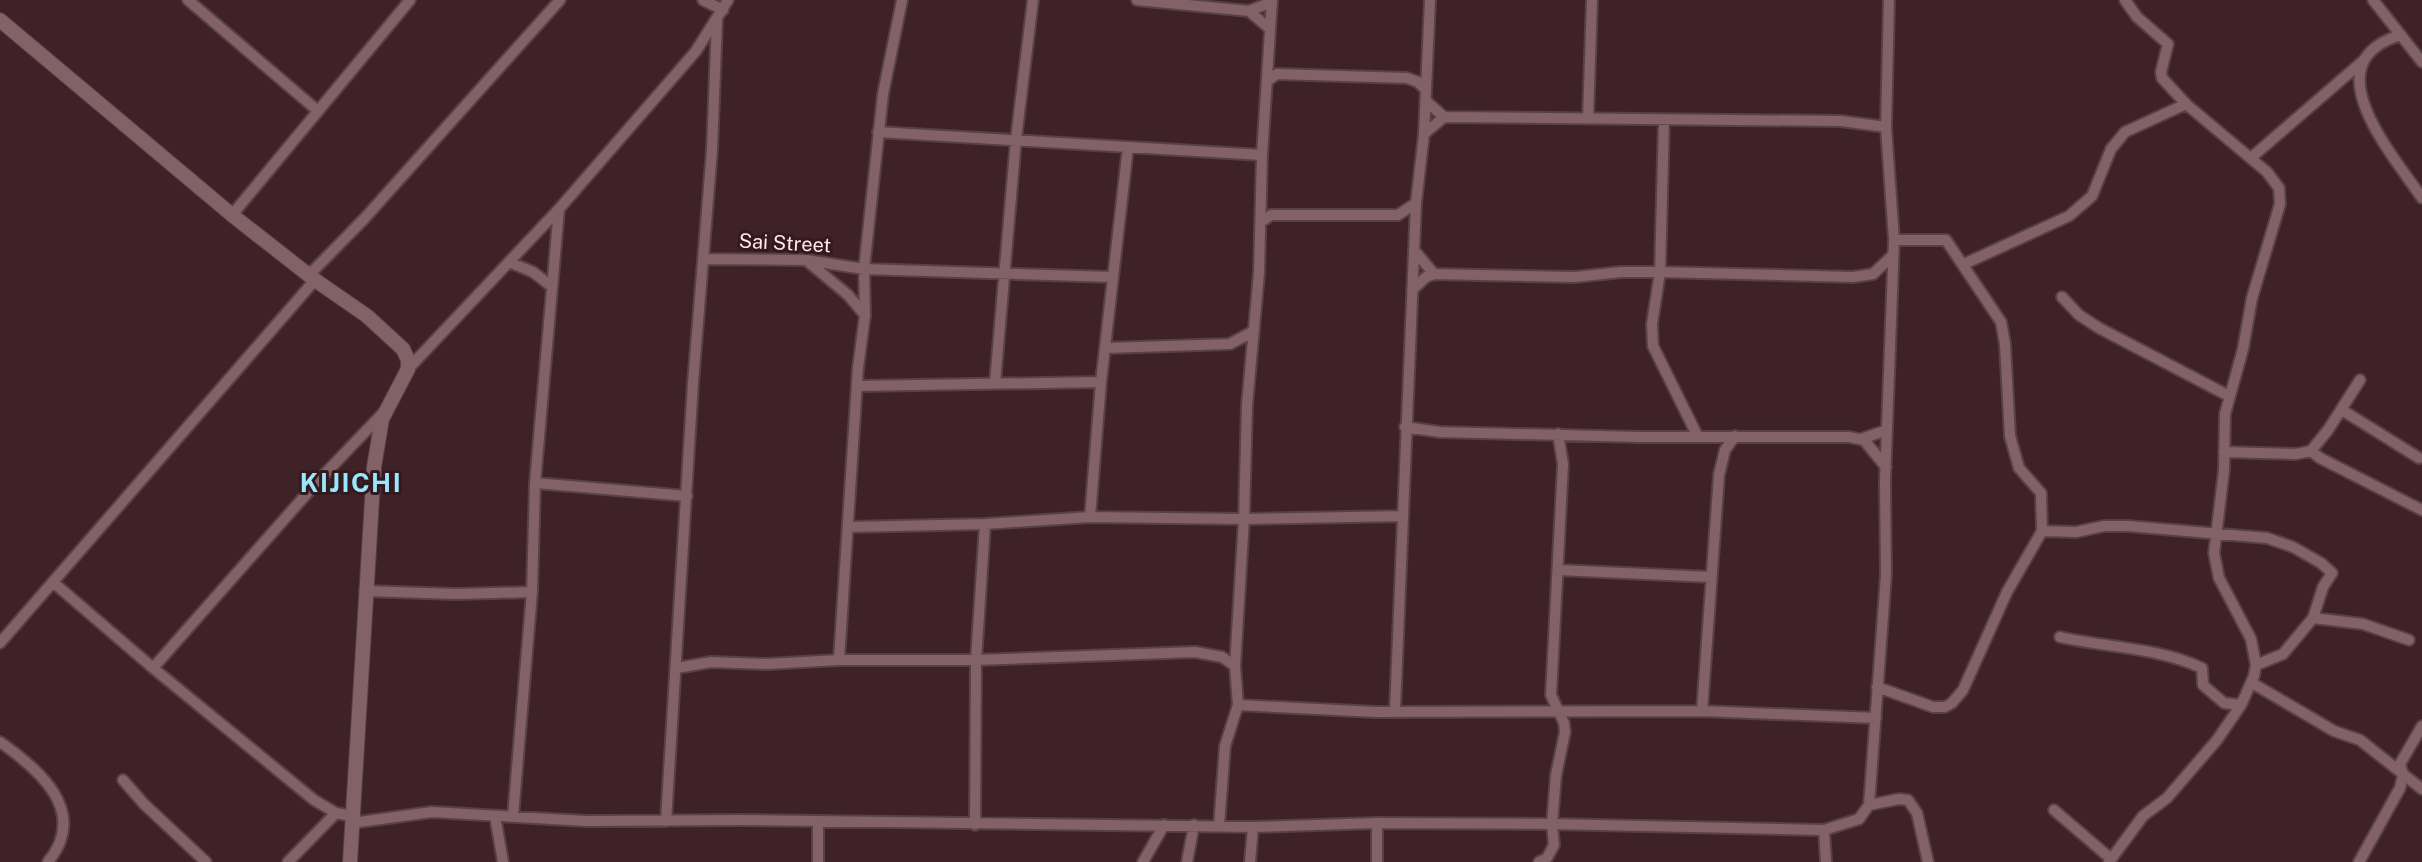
<svg xmlns="http://www.w3.org/2000/svg" width="2422" height="862" viewBox="0 0 2422 862" font-family="'Public Sans',sans-serif">
	<rect width="100%" height="100%" fill="#3e2228"/>
	<g fill="none" stroke-linecap="round" stroke-linejoin="round">
		<g stroke="#584046" stroke-width="14">
			<path id="minor" d="M 188,0 L 318,111
				M 703,0 L 723,10
				M 1137,0 L 1249,11 L 1272,2
				M 2125,0 L 2137,17 L 2168,44 L 2161,72 L 2162,78 L 2186,104
				M 2373,0 L 2422,62
				M 1249,11 L 1270,29
				M 2401,35 C 2310,62 2393,155 2422,198
				M 1267,81 L 1277,74 L 1407,78 L 1418,82 L 1426,90
				M 1426,101 L 1444,117
				M 1588,118 L 1592,0
				M 1664,120 L 1660,272 L 1853,277 L 1873,274 L 1892,256
				M 878,132 L 1262,155
				M 1424,134 L 1430,0
				M 2252,157 L 2363,61
				M 232,215 L 410,0
				M 1261,222 L 1271,215 L 1398,215 L 1416,203
				M 1414,250 L 1434,274
				M 704,259 L 806,260 L 864,269 L 1113,277
				M 806,260 L 848,295 L 865,315
				M 509,262 L 533,272 L 551,286
				M 1964,264 L 2069,216 L 2092,196 L 2111,149 L 2125,132 L 2186,104 L 2267,172 L 2279,188 L 2280,204 L 2252,298 L 2243,349 L 2225,414 L 2224,470 L 2214,553 L 2219,578 L 2251,639 L 2256,665 L 2254,676 L 2241,705 L 2217,740 L 2167,798 L 2143,816 L 2109,862
				M 309,275 L 364,219 L 560,0
				M 1412,290 L 1426,277 L 1434,274 L 1575,277 L 1621,272 L 1660,272 L 1652,324 L 1653,346 L 1698,437
				M 2062,297 L 2079,315 L 2099,328 L 2229,396
				M 1106,348 L 1230,344 L 1254,331
				M 408,369 L 559,209 L 696,51 L 728,0
				M 995,383 L 1016,139 L 1033,0
				M 857,386 L 1101,382
				M 2342,410 L 2419,458
				M 1405,427 L 1440,432 L 1639,437 L 1849,437 L 1864,440 L 1886,467
				M 1861,439 L 1887,430
				M 2311,451 L 2328,430 L 2360,380
				M 2224,452 L 2296,454 L 2311,451 L 2320,458 L 2422,510
				M 535,483 L 687,496
				M 1090,517 L 1101,382 L 1128,147
				M 849,527 L 985,524 L 1090,517 L 1244,519 L 1403,516
				M 2042,531 L 2076,532 L 2104,526 L 2128,526 L 2267,538 L 2293,547 L 2321,563 L 2332,573 L 2323,587 L 2313,618 L 2283,654 L 2256,665
				M 1559,570 L 1711,577
				M 54,583 L 153,668 L 314,800 L 336,813 L 352,816
				M 365,591 L 456,594 L 532,592
				M 2313,618 L 2363,624 L 2409,640
				M 2060,637 C 2108,648 2157,647 2202,668 L 2203,685 L 2224,703 L 2241,705
				M 0,643 L 315,280
				M 839,660 L 858,368 L 865,315 L 864,269 L 883,94 L 902,0
				M 153,668 L 318,481 L 385,411
				M 677,668 L 711,662 L 767,664 L 839,660 L 976,660 L 1195,652 L 1222,657 L 1235,666
				M 2252,683 L 2334,731 L 2360,740 L 2422,789
				M 1877,687 L 1933,707 L 1945,707 L 1952,703 L 1963,690 L 2007,592 L 2042,531 L 2041,493 L 2019,468 L 2010,436 L 2005,344 L 2001,322 L 1946,240 L 1894,240
				M 1238,705 L 1376,712 L 1702,711 L 1876,718
				M 1395,710 L 1416,203 L 1424,134 L 1444,117 L 1841,121 L 1886,127
				M 1702,711 L 1719,475 L 1725,450 L 1735,436
				M 0,742 C 40,770 89,812 48,862
				M 123,780 L 144,804 L 206,862
				M 1869,805 L 1899,799 L 1908,800 L 1917,813 L 1928,862
				M 2054,810 L 2110,858
				M 495,816 L 503,862
				M 513,816 L 532,592 L 535,483 L 559,209
				M 666,821 L 693,383 L 712,150 L 717,20
				M 818,822 L 818,862
				M 352,823 L 432,812 L 586,821 L 740,820 L 1253,827 L 1377,823 L 1552,824 L 1824,830 L 1859,819 L 1869,805 L 1886,575 L 1885,481 L 1894,240 L 1886,127 L 1889,0
				M 975,825 L 976,660 L 985,524
				M 1219,826 L 1225,746 L 1238,705 L 1235,666 L 1244,519 L 1247,405 L 1259,273 L 1262,155 L 1272,0
				M 1824,830 L 1826,862
				M 288,862 L 336,813
				M 1143,862 L 1164,825
				M 1187,862 L 1194,825
				M 1250,862 L 1253,827
				M 1377,862 L 1377,823
				M 1539,862 L 1547,858 L 1554,845 L 1552,824 L 1556,775 L 1565,732 L 1564,723 L 1551,695 L 1563,464 L 1558,434
				M 2359,862 L 2400,788 L 2403,775 L 2400,764 L 2422,726"/>
		</g>
		<g stroke="#584046" stroke-width="16">
			<path id="tertiary" d="M 0,20 L 232,215 L 315,280 L 367,316 L 403,349 L 408,360 L 408,369 L 382,419 L 374,467 L 350,862"/>
		</g>
		<use href="#minor" stroke="#826167" stroke-width="10"/>
		<use href="#tertiary" stroke="#826167" stroke-width="14"/>
	</g>
	<g text-anchor="middle" dominant-baseline="central" stroke-width="6" stroke-linejoin="round" paint-order="stroke">
		<g font-size="20" fill="#fde9ec" stroke="#34191f">
			<text transform="translate(785 243) rotate(3)">Sai Street</text>
		</g>
		<g font-size="26" font-weight="bold" letter-spacing="1.5" fill="#9ae6fb" stroke="#34191f">
			<text x="351" y="482">KIJICHI</text>
		</g>
	</g>
</svg>
